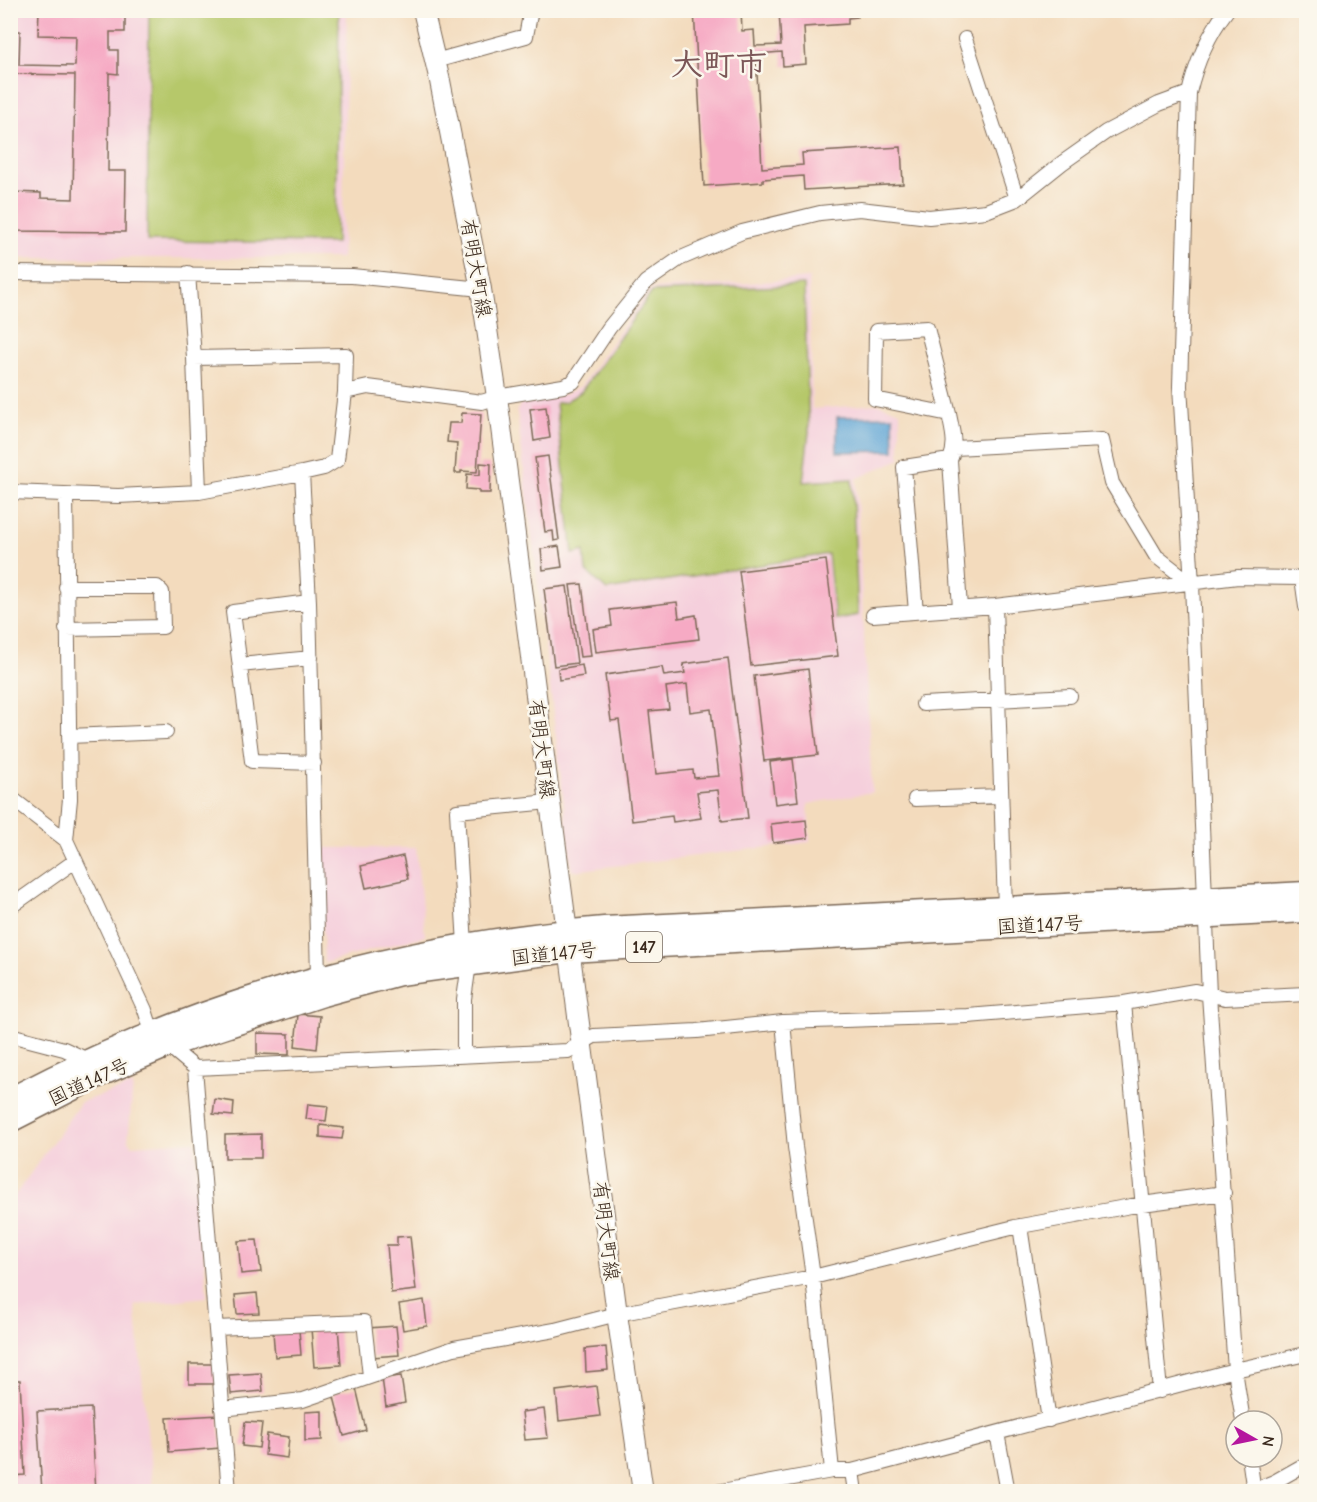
<svg xmlns="http://www.w3.org/2000/svg" width="1317" height="1502" viewBox="0 0 1317 1502" font-family="'Comic Neue','Klee One',sans-serif">
	<rect width="100%" height="100%" fill="#fbf7ec"/>
	<filter id="ink" filterUnits="userSpaceOnUse"><feTurbulence type="fractalNoise" baseFrequency=".0167" numOctaves="2"/><feDisplacementMap in="SourceGraphic" scale="12" xChannelSelector="R" yChannelSelector="G"/><feConvolveMatrix kernelMatrix="1 2 1 2 8 2 1 2 1" color-interpolation-filters="sRGB"/></filter>
	<filter id="wash" filterUnits="userSpaceOnUse"><feTurbulence type="fractalNoise" baseFrequency=".008" numOctaves="4" result="noise"/><feDisplacementMap in="SourceGraphic" scale="24" xChannelSelector="R" yChannelSelector="G"/><feGaussianBlur stdDeviation="1.35" result="paint"/><feColorMatrix in="noise" values="0 0 0 0 0 0 0 0 0 0 0 0 0 0 0 0 0 1.4 0 .05"/><feComposite in="paint" operator="in"/></filter>
	<g filter="url(#wash)">
		<rect width="100%" height="100%" fill="#f3dbbd"/>
		<path fill="#f5cfdc" d="M 10,11 L 347,11 L 342,258 L 11,258 Z
			M 809,278 L 812,409 L 879,404 L 900,411 L 900,459 L 856,479 L 872,792 L 808,804 L 810,842 L 572,871 L 517,411 L 521,403 L 566,394 L 581,386 L 650,289 L 738,284 Z
			M 321,848 L 416,848 L 425,936 L 324,963 Z
			M 133,1085 L 128,1141 L 132,1145 L 195,1141 L 207,1297 L 135,1305 L 153,1491 L 11,1492 L 11,1201 L 81,1102 Z"/>
		<path fill="#b6c86b" stroke="#787944" stroke-width="1.5" d="M 149,11 L 339,11 L 336,243 L 147,241 Z
			M 804,285 L 809,432 L 803,482 L 852,479 L 858,615 L 835,619 L 828,554 L 607,590 L 586,571 L 584,551 L 573,554 L 556,403 L 565,402 L 581,392 L 652,292 Z"/>
		<path fill="#60a6d6" stroke="#4e687a" stroke-width="1.5" d="M 893,416 L 894,451 L 837,452 L 837,417 Z"/>
		<g id="blocks">
			<path fill="#f6aac4" fill-rule="evenodd" d="M 39,10 L 125,10 L 125,32 L 110,32 L 110,50 L 118,50 L 118,74 L 109,73 L 108,171 L 126,171 L 125,232 L 10,231 L 10,192 L 41,193 L 41,198 L 73,199 L 75,75 L 10,74 L 10,31 L 20,31 L 19,65 L 75,66 L 76,36 L 38,35 Z
				M 694,10 L 741,10 L 742,31 L 754,30 L 755,46 L 781,45 L 779,10 L 856,10 L 857,17 L 848,18 L 848,24 L 804,27 L 806,64 L 783,66 L 782,52 L 756,54 L 762,168 L 803,165 L 802,153 L 901,147 L 903,184 L 804,190 L 803,176 L 763,179 L 763,182 L 704,186 Z
				M 546,407 L 550,438 L 534,441 L 530,409 Z
				M 462,413 L 481,414 L 477,472 L 461,471 L 461,473 L 455,473 L 457,443 L 447,442 L 449,423 L 461,423 Z
				M 548,456 L 559,540 L 554,541 L 553,531 L 545,532 L 535,458 Z
				M 480,463 L 491,464 L 490,493 L 479,493 L 479,490 L 466,489 L 467,474 L 480,475 Z
				M 559,546 L 562,567 L 543,570 L 541,549 Z
				M 826,560 L 838,656 L 751,666 L 739,571 Z
				M 582,584 L 591,656 L 580,657 L 570,585 Z
				M 567,586 L 577,663 L 554,666 L 544,589 Z
				M 677,602 L 679,618 L 696,615 L 699,639 L 596,652 L 593,629 L 612,626 L 610,610 Z
				M 728,658 L 748,818 L 722,821 L 718,790 L 697,792 L 701,818 L 673,822 L 672,816 L 632,821 L 619,720 L 611,721 L 605,675 L 662,667 L 664,676 L 685,673 L 683,664 ZM 687,684 L 690,712 L 711,709 L 719,776 L 694,778 L 693,770 L 656,774 L 649,711 L 669,709 L 666,687 Z
				M 582,665 L 584,676 L 559,680 L 558,669 Z
				M 808,669 L 818,755 L 764,761 L 754,676 Z
				M 793,759 L 798,801 L 775,804 L 770,762 Z
				M 806,820 L 808,838 L 773,843 L 771,824 Z
				M 403,856 L 408,879 L 366,888 L 361,866 Z
				M 298,1014 L 320,1016 L 317,1049 L 295,1046 Z
				M 257,1033 L 289,1034 L 289,1055 L 257,1054 Z
				M 215,1099 L 234,1102 L 233,1116 L 213,1114 Z
				M 308,1104 L 328,1106 L 326,1121 L 306,1119 Z
				M 320,1125 L 344,1128 L 342,1139 L 320,1137 Z
				M 261,1134 L 261,1158 L 225,1158 L 225,1135 Z
				M 410,1236 L 416,1290 L 391,1293 L 387,1245 L 397,1245 L 397,1237 Z
				M 257,1240 L 261,1272 L 241,1274 L 238,1241 Z
				M 257,1293 L 259,1313 L 237,1314 L 235,1295 Z
				M 424,1300 L 427,1326 L 403,1330 L 399,1304 Z
				M 338,1326 L 341,1365 L 314,1367 L 311,1328 Z
				M 396,1326 L 399,1355 L 372,1357 L 368,1328 Z
				M 299,1330 L 301,1355 L 275,1357 L 273,1332 Z
				M 606,1347 L 608,1370 L 586,1372 L 585,1349 Z
				M 189,1364 L 216,1364 L 216,1384 L 189,1384 Z
				M 261,1373 L 263,1391 L 231,1394 L 229,1375 Z
				M 401,1376 L 405,1403 L 386,1407 L 382,1378 Z
				M 10,1380 L 20,1380 L 25,1475 L 10,1476 Z
				M 596,1386 L 600,1416 L 559,1421 L 556,1391 Z
				M 356,1388 L 366,1430 L 344,1436 L 333,1393 Z
				M 91,1408 L 96,1492 L 42,1492 L 37,1411 Z
				M 544,1409 L 548,1438 L 525,1440 L 522,1412 Z
				M 322,1411 L 322,1440 L 305,1441 L 305,1412 Z
				M 219,1415 L 221,1448 L 169,1452 L 167,1418 Z
				M 245,1422 L 262,1423 L 259,1448 L 242,1446 Z
				M 267,1434 L 289,1437 L 287,1458 L 265,1455 Z"/>
		</g>
	</g>
	<g filter="url(#ink)">
		<use href="#blocks" fill-opacity="0" stroke="#7b6856" stroke-width="1.5"/>
		<g fill="none" stroke-linecap="round" stroke-linejoin="round">
			<g stroke="#7b6856" stroke-width="16">
				<path id="minor" d="M 1227,10 C 1208,35 1196,63 1189,93 L 1180,386 L 1192,584 L 1209,995 L 1235,1370 L 1243,1421
					M 965,39 L 1017,199
					M 435,61 L 526,36 L 531,10
					M 10,273 L 352,276 L 481,289
					M 188,273 L 194,358 L 199,492
					M 345,392 L 368,387 L 482,402 L 497,397 L 563,386 L 573,382 L 609,328 L 646,282 L 679,259 L 742,232 L 820,213 L 860,209 L 929,217 L 986,211 L 1017,199 L 1062,163 L 1106,132 L 1159,104 L 1189,93
					M 949,414 L 875,399 L 876,331 L 927,328 L 949,414 C 952,430 957,444 950,460 L 960,608
					M 955,448 L 1102,440 L 1112,483 L 1156,556 L 1192,584
					M 302,473 L 309,602 L 318,977
					M 10,492 L 118,496 L 199,492 L 302,473 L 324,468 L 337,460 L 345,392 L 346,355 L 194,358
					M 66,587 L 157,587 L 162,592 L 163,627 L 66,629
					M 309,602 L 233,612 L 252,761 L 314,763
					M 995,606 L 1005,907
					M 916,612 L 904,467 L 950,460
					M 873,615 L 995,606 L 1238,577 L 1302,578 L 1306,607
					M 240,665 L 311,658
					M 923,704 L 1070,696
					M 69,736 L 166,732
					M 10,797 L 66,840 L 145,1010 L 152,1032 L 195,1068 L 568,1051 L 594,1036 L 697,1031 L 783,1022 L 968,1016 L 1124,1003 L 1195,991 L 1225,998 L 1306,994
					M 915,799 L 1001,796
					M 66,840 L 70,799 L 66,495
					M 10,907 L 75,861
					M 465,945 L 457,811 L 549,802
					M 1124,1003 L 1160,1391
					M 783,1022 L 795,1147 L 813,1277 L 832,1471 L 852,1471 L 1235,1370 L 1306,1354
					M 10,1035 L 64,1049 L 90,1061
					M 464,1056 L 464,999 L 469,964
					M 195,1068 L 229,1492
					M 1020,1226 L 1049,1420
					M 216,1328 L 364,1322 L 370,1376
					M 222,1409 L 303,1400 L 454,1348 L 555,1330 L 617,1314 L 813,1277 L 1015,1227 L 1142,1204 L 1224,1193
					M 997,1433 L 1008,1492
					M 1249,1457 L 1254,1492
					M 852,1471 L 855,1492
					M 1254,1490 L 1274,1482 L 1306,1464
					M 716,1492 L 832,1471"/>
			</g>
			<g stroke="#7b6856" stroke-width="22">
				<path id="secondary" d="M 423,10 L 440,81 L 481,289 L 497,397 L 617,1314 L 643,1492"/>
			</g>
			<g stroke="#7b6856" stroke-width="25">
				<path id="trunk" d="M 10,1099 C 193,1003 399,943 604,928 L 1306,893
					M 10,1121 L 98,1076 L 168,1046 L 323,995 L 400,974 L 568,951 L 1306,911"/>
			</g>
			<use href="#minor" stroke="#fff" stroke-width="14"/>
			<use href="#secondary" stroke="#fff" stroke-width="20"/>
			<use href="#trunk" stroke="#fff" stroke-width="22"/>
		</g>
	</g>
	<g text-anchor="middle" dominant-baseline="central" stroke-width="5" stroke-linejoin="round" paint-order="stroke">
		<rect fill="#fbf7ec" stroke="#75685c" stroke-width="1.5" x="626" y="932" width="36" height="30" rx="4.5"/>
		<g font-size="18" font-weight="bold" fill="#3b2a1e">
			<text x="644" y="947">147</text>
		</g>
		<g font-size="20" fill="#3b2a1e" stroke="#fbf7ec">
			<text transform="translate(476 268) rotate(80)">有明大町線</text>
			<text transform="translate(542 749) rotate(83)">有明大町線</text>
			<text transform="translate(1040 925) rotate(-3)">国道147号</text>
			<text transform="translate(554 954) rotate(-6)">国道147号</text>
			<text transform="translate(89 1082) rotate(-25)">国道147号</text>
			<text transform="translate(606 1231) rotate(83)">有明大町線</text>
		</g>
		<g font-size="32" font-weight="bold" fill="#7c5758" stroke="#fbf7ec">
			<text x="719" y="64">大町市</text>
		</g>
	</g>
	<rect width="1317" height="1502" fill="none" stroke="#fbf7ec" stroke-width="36"/>
	<g transform="translate(1254 1439) rotate(99)"><circle r="28" fill="#fbf7ec" stroke="#aea59a" stroke-width="1.5"/>
	<path d="M0-4.5L10 22L0 15L-10 22Z" fill="#b5179e"/>
	<text y="-9" font-size="16" font-weight="bold" text-anchor="middle" fill="#3b2a1e">N</text>
	</g>
</svg>
